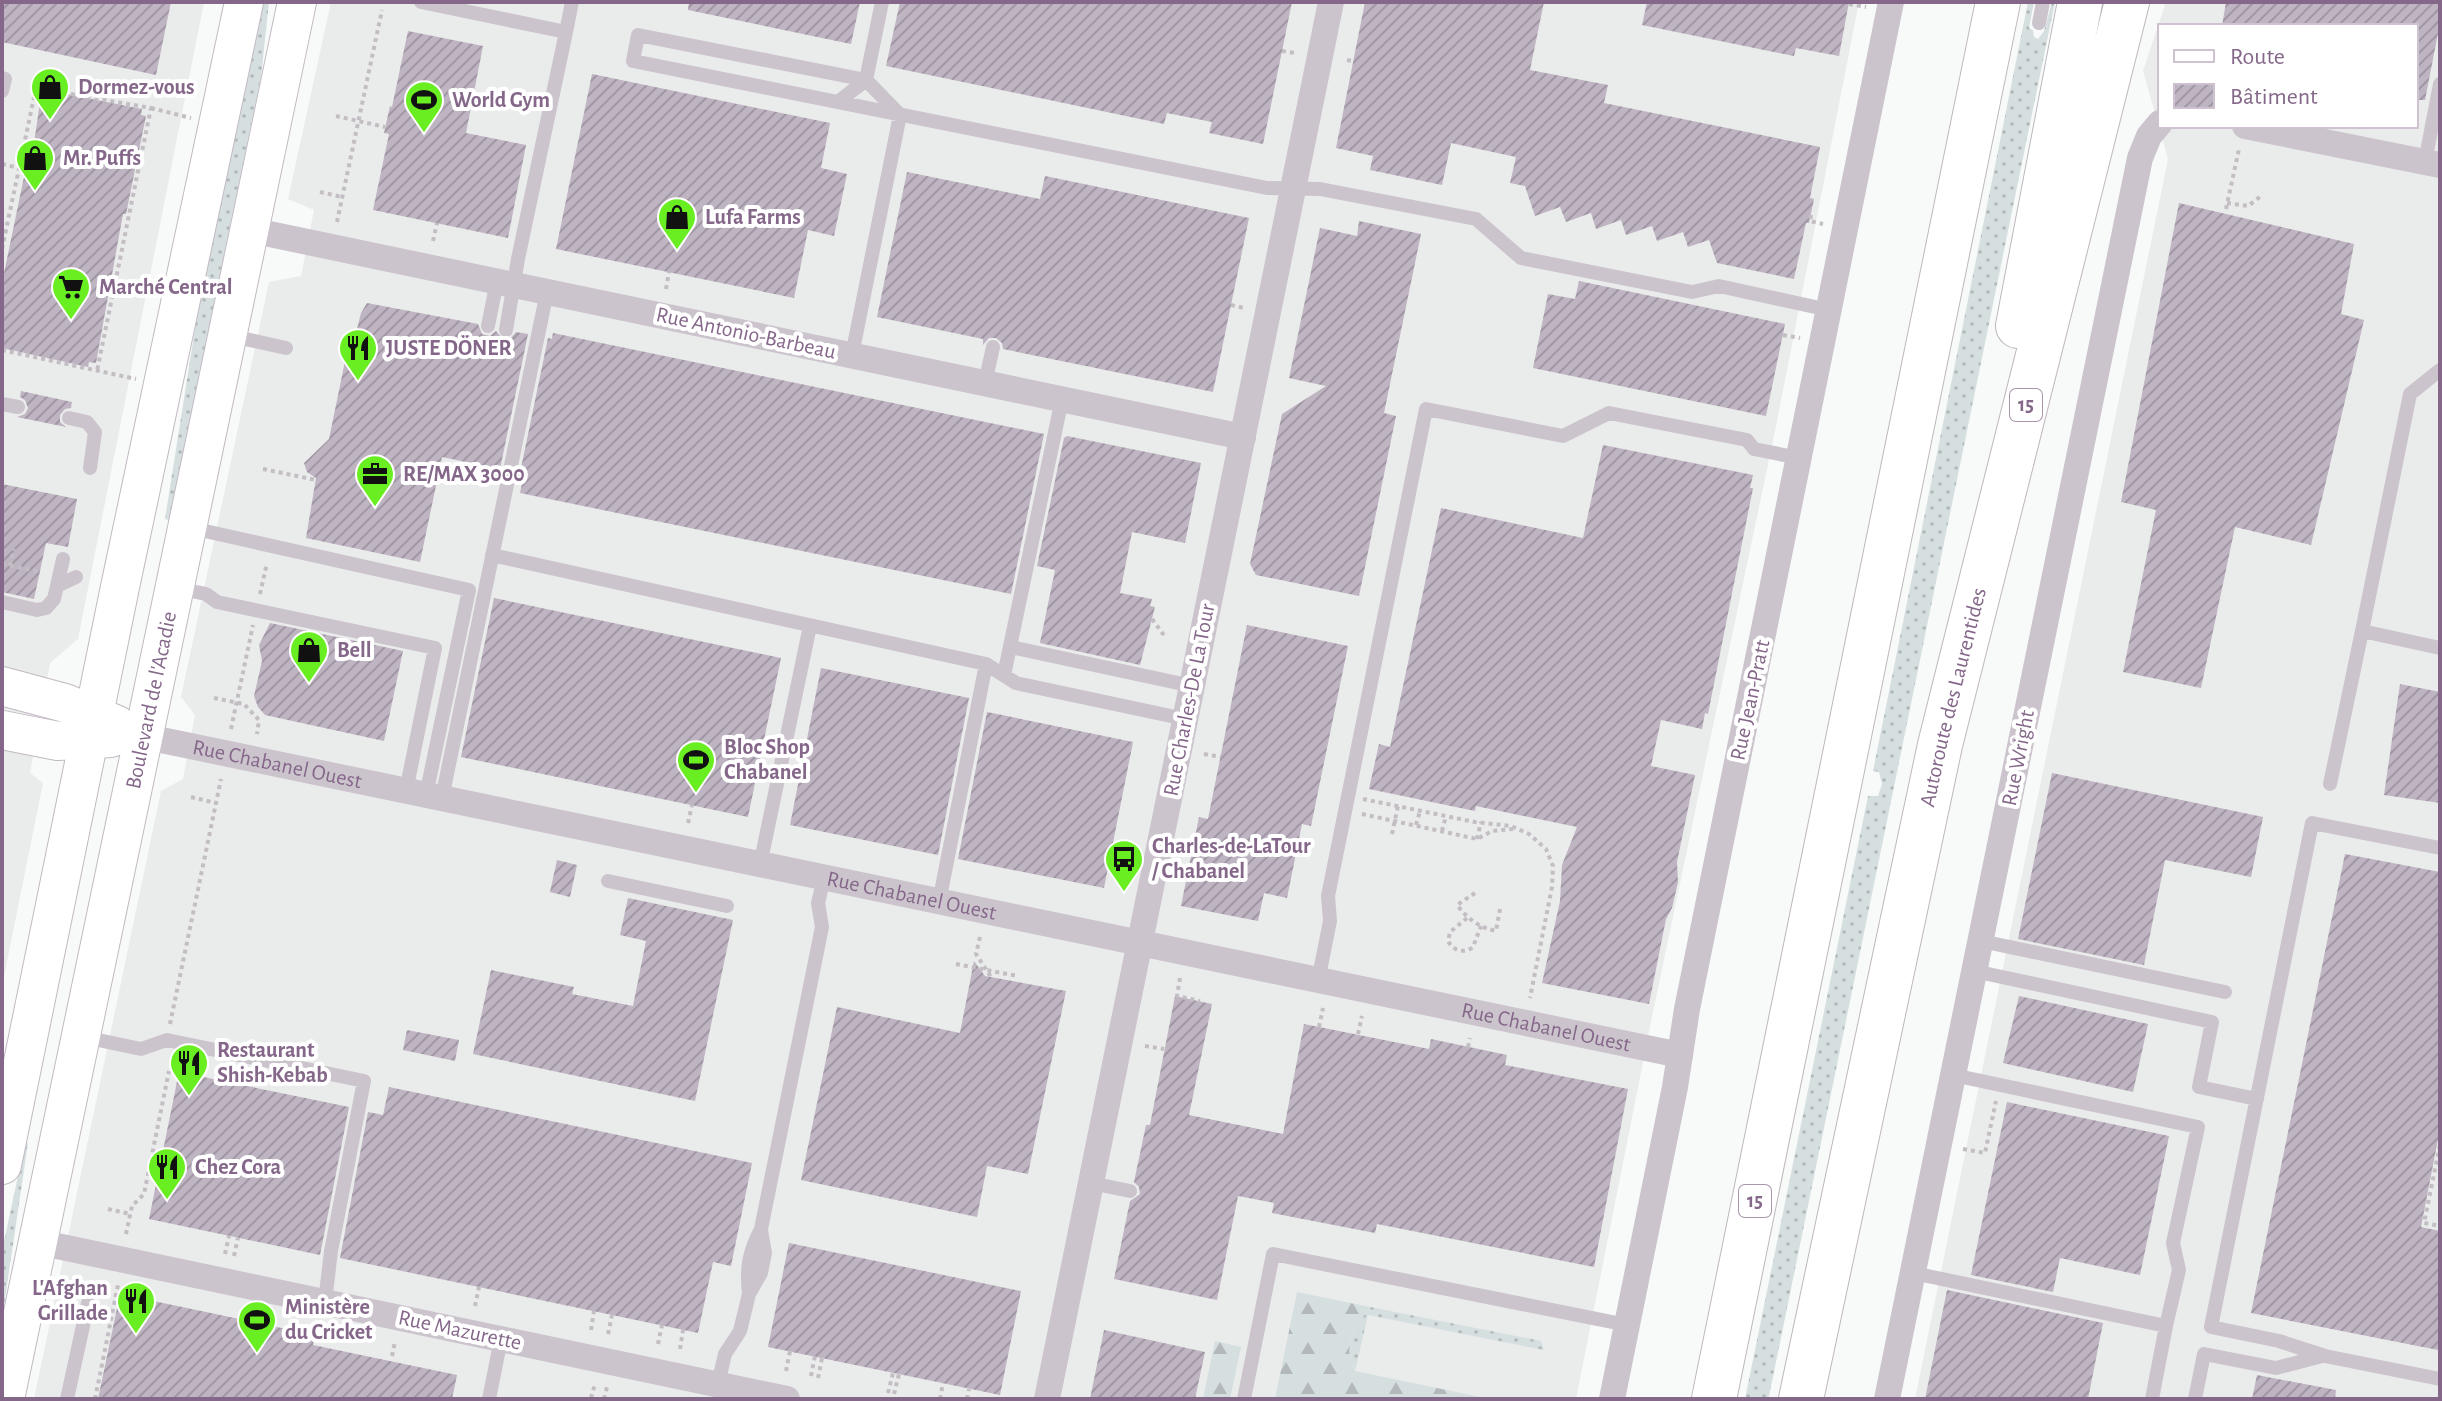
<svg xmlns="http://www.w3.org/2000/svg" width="2442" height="1401" viewBox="0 0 2442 1401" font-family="'Alegreya Sans',sans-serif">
	<defs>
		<pattern id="grass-dots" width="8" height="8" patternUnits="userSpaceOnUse" patternTransform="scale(2)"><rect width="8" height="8" fill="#d6dfe0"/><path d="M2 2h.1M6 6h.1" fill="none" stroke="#b3b9bb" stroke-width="1.8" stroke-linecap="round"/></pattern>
		<pattern id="forest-firs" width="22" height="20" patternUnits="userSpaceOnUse" patternTransform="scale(2)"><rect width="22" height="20" fill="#d6dfe0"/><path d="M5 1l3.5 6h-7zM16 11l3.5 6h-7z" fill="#b3b9bb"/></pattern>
		<pattern id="building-hatch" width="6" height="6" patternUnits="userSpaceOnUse" patternTransform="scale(2)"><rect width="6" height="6" fill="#bfb4c2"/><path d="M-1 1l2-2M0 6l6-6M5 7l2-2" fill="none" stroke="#a196a3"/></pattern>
	</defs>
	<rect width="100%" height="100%" fill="#f7faf8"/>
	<path fill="#eaebeb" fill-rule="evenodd" d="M 2,2 L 204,2 L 78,639 L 50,663 L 30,773 L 43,783 L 2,986 Z
		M 331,2 L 1859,2 L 1775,431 L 1653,1012 L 1576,1399 L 34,1399 L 161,791 L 183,779 L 195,715 L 181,697 L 269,282 L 301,276 L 314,210 L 288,199 Z
		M 2166,2 L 2440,2 L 2440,1399 L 1915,1399 L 2168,159 L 2143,71 ZM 2160,26 L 2416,26 L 2416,126 L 2160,126 Z"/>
	<path fill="url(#grass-dots)" d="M 262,2 L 269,2 L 261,77 L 169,520 L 165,519 L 198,310 Z
		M 2028,2 L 2034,2 L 2029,28 L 2033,30 L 2034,37 L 2038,39 L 2044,31 L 2052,2 L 2055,2 L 1769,1396 L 1768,1399 L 1745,1399 L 1868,796 L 1878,796 L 1882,784 L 1879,772 L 1873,771 Z
		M 25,1143 L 28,1143 L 2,1319 L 2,1251 Z
		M 1370,1307 L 1541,1341 L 1544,1350 L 1368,1315 L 1355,1371 C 1342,1343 1353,1331 1370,1307 Z"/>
	<path fill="url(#forest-firs)" d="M 1297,1292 L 1370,1307 C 1353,1331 1342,1343 1355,1371 L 1490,1399 L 1275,1399 Z
		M 1215,1341 L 1241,1347 L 1230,1399 L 1203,1399 Z"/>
	<path fill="url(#building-hatch)" d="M 2,2 L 171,2 L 156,75 L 2,42 Z
		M 689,2 L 860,2 L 851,44 L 688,10 Z
		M 900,2 L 1292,2 L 1263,144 L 1209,133 L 1212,122 L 1167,113 L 1164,124 L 886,66 Z
		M 1365,2 L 1544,2 L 1530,70 L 1608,85 L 1604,103 L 1820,147 L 1810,198 L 1814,199 L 1809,223 L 1806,223 L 1794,279 L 1717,263 L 1709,240 L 1688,247 L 1683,232 L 1657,241 L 1652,226 L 1626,235 L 1621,220 L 1596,229 L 1591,213 L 1566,222 L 1560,207 L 1535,216 L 1525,186 L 1510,183 L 1516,157 L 1451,143 L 1442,185 L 1370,170 L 1373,156 L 1336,148 Z
		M 1647,2 L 1849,2 L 1839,56 L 1796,48 L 1794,56 L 1642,25 Z
		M 2226,2 L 2440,2 L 2440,23 L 2425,100 L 2416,100 L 2416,26 L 2222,26 Z
		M 408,31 L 483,46 L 466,133 L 526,145 L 508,238 L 373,210 L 389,134 L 384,133 L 390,106 L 392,107 Z
		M 592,74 L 830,123 L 821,168 L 847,174 L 834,236 L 808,230 L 794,298 L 556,249 Z
		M 42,89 L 142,109 L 141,115 L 146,116 L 126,214 L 123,214 L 96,363 L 89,362 L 88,367 L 2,348 L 2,283 L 31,143 L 34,143 Z
		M 907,172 L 1040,199 L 1045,176 L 1249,218 L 1213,392 L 1003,349 L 1002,343 L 996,338 L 989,338 L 983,345 L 983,339 L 877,317 Z
		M 2179,203 L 2354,244 L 2341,314 L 2364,320 L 2311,545 L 2235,527 L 2201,688 L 2123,672 L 2156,510 L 2121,502 Z
		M 1359,221 L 1421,234 L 1384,413 L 1396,416 L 1359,596 L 1256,575 L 1250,564 L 1282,414 L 1326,386 L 1289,378 L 1320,228 L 1357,236 Z
		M 1579,281 L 1785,324 L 1766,416 L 1533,368 L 1548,294 L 1575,299 Z
		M 367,303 L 478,324 L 482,334 L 490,336 L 496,331 L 504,340 L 510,339 L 516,332 L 528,334 L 500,469 L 442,457 L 420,562 L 306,538 L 316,478 L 307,472 L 304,463 L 329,439 L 351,332 L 356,333 L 361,313 Z
		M 553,333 L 1044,434 L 1011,594 L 520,493 L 524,474 L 520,473 L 548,338 L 552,339 Z
		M 21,391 L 72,402 L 71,408 L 65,409 L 60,415 L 60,422 L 66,427 L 17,417 L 25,414 L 28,408 L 25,400 L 20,397 Z
		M 1067,436 L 1201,463 L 1185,543 L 1132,532 L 1120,593 L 1152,599 L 1150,606 L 1155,607 L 1140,665 L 1040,643 L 1055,570 L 1037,566 L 1064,438 Z
		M 1603,445 L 1753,475 L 1750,488 L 1753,488 L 1708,714 L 1705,713 L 1702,729 L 1661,720 L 1651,766 L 1695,775 L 1677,862 L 1678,882 L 1672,908 L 1666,919 L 1649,1004 L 1542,983 L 1560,901 L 1562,865 L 1577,827 L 1476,806 L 1475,811 L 1369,789 L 1379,744 L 1390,747 L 1441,508 L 1583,538 Z
		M 2,484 L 77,499 L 68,547 L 46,543 L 34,599 L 2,592 Z
		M 494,598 L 781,658 L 748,817 L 461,757 Z
		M 270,623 L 403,651 L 384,741 L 265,715 L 258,707 L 254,696 L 262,661 L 259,645 Z
		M 1247,625 L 1348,646 L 1311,826 L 1302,824 L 1287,898 L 1264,893 L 1258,921 L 1181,906 L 1199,817 L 1208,819 Z
		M 821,668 L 969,698 L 938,855 L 790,825 Z
		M 2400,684 L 2440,692 L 2440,803 L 2384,795 Z
		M 987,712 L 1133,742 L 1104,888 L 958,859 Z
		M 2052,773 L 2263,817 L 2251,877 L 2165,860 L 2144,965 L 2018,939 Z
		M 2345,854 L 2440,872 L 2440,1129 L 2421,1227 L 2440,1231 L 2440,1332 L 2438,1350 L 2251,1313 Z
		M 557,860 L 577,865 L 570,897 L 550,892 Z
		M 628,898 L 733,920 L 695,1101 L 473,1054 L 491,970 L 574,987 L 572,994 L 633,1006 L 646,941 L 620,935 Z
		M 974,961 L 985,976 L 1066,991 L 1028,1174 L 987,1166 L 977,1217 L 801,1180 L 837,1007 L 960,1033 Z
		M 1175,996 L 1212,1004 L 1189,1115 L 1283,1134 L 1304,1024 L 1429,1049 L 1431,1039 L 1507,1055 L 1505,1065 L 1628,1089 L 1594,1267 L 1377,1224 L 1375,1233 L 1272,1213 L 1274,1203 L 1238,1196 L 1217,1300 L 1114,1279 L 1130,1201 L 1140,1194 L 1139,1187 L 1134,1182 L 1146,1125 L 1150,1125 Z
		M 2019,996 L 2148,1024 L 2133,1092 L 2003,1063 Z
		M 407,1030 L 459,1040 L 455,1061 L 403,1050 Z
		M 179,1072 L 349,1107 L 320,1255 L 149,1219 Z
		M 389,1087 L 752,1163 L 731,1266 L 713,1262 L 698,1333 L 340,1258 L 368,1112 L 383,1115 Z
		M 2007,1102 L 2169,1136 L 2140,1275 L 2060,1258 L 2053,1292 L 1971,1275 Z
		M 789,1243 L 1021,1291 L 1000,1395 L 768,1347 Z
		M 1947,1290 L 2103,1323 L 2088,1399 L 1925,1399 Z
		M 120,1294 L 315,1335 L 313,1345 L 457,1375 L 452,1399 L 98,1399 Z
		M 1104,1330 L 1205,1352 L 1195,1399 L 1090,1399 Z
		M 2257,1375 L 2336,1390 L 2335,1399 L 2252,1399 Z"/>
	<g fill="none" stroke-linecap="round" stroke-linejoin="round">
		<g stroke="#c2b9c3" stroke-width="40">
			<g id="secondary">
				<path d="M 2,686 L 65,703 L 117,725"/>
				<path d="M 2,730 L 58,741 L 111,738"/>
				<path d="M 2,1165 L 120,587 L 244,2"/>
				<path id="s2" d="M 5,1399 L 297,2"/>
			</g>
		</g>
		<g stroke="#beb7bf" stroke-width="46">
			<g id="highway">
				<path d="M 2018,326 L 2080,2"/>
				<path d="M 1714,1399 L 1998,2"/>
				<path id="s3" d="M 1801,1399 L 1940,745 L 2127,2"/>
			</g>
		</g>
		<path stroke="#c3bec4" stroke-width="4" stroke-dasharray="4 4" stroke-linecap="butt" d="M 1849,4 L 1866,7
			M 1282,51 L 1295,53
			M 1347,60 L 1353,61
			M 151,108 L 191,118
			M 336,116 L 385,127
			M 2,164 L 19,168
			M 320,192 L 342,197
			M 2227,203 L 2248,206 L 2261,196
			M 2226,209 L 2239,149
			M 1811,215 L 1810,221 L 1823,224
			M 337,222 L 382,10
			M 433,241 L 437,223
			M 2,249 L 36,88 L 151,108 L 97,371
			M 666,289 L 669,272
			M 1231,305 L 1244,308
			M 1783,335 L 1800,338
			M 2,350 L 136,379
			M 263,469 L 316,480
			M 2,564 L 41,572
			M 10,566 L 14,549
			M 260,594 L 267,563
			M 1152,619 L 1166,638
			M 214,698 L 244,704 L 259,720 L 257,734
			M 231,729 L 253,625
			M 1204,754 L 1221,757
			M 191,797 L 216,803
			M 1363,799 L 1475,822 L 1511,826 L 1529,834 L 1546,849 L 1553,866 L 1552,887 L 1530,998
			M 1362,814 L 1477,839 L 1492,831 L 1513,829
			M 688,823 L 692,805
			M 1416,825 L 1420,811
			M 1442,831 L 1446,816
			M 1392,834 L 1398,806
			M 1477,839 L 1481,822
			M 1475,893 L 1457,905 C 1468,919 1478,927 1496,931 L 1500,909
			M 1467,918 L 1450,932 L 1448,941 C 1453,951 1465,954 1473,947 L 1481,926
			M 980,937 L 976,954 L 991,977
			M 956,964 L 1017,976
			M 1180,978 L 1177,996 L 1200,1001
			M 170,1024 L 221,779
			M 1319,1027 L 1323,1008
			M 1358,1034 L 1362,1016
			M 1145,1046 L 1164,1049
			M 1468,1047 L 1470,1038
			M 2440,1145 L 2424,1223 L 2440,1226
			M 1963,1149 L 1985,1153 L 1996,1101
			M 108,1209 L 130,1214
			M 126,1234 L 132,1206 L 144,1194 L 169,1071
			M 225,1254 L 229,1236
			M 234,1256 L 238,1238
			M 475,1306 L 479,1287
			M 591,1330 L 594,1311
			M 608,1334 L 612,1315
			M 658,1344 L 662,1325
			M 680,1349 L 683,1330
			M 392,1356 L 395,1342
			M 786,1371 L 790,1351
			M 811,1376 L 815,1356
			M 818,1378 L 822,1358
			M 888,1393 L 893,1373
			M 894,1394 L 899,1374
			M 591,1398 L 595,1384
			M 95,1399 L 118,1285
			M 604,1399 L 607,1387
			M 940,1399 L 943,1383
			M 967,1399 L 969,1389"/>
		<path stroke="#ccc4cd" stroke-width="14" d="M 421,2 L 566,32 L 518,259 L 506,330
			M 882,2 L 866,80 L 638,35 L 633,61 L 1267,188 L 1320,189 L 1476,219 L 1521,258 L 1692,292 L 1719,286 L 1829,310
			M 2039,23 L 2043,2
			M 566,32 L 572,2
			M 2,78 L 5,79 L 2,91
			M 838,102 L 866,80 L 900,115 L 852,355
			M 2425,162 L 2440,84
			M 488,326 L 497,281
			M 227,335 L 286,348
			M 2440,370 L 2410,394 L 2362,631 L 2440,648
			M 985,383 L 993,347
			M 2,404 L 18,407
			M 69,418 L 87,422 L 95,432 L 90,468
			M 187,527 L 469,590 L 426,795
			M 492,555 L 986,664 L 1016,683 L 1185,719
			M 57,586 L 63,559
			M 177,588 L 206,594 L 217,602 L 435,648 L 406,791
			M 2,602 L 37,610 L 46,608 L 54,599 L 57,586 L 76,577
			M 1011,647 L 1192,686
			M 1004,675 L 1062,399
			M 2330,784 L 2362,631
			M 442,798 L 547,292
			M 2440,848 L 2312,823 L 2211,1327 L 2279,1341 L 2325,1356 L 2440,1379
			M 760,865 L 810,626
			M 608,881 L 727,906
			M 939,902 L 986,664
			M 1981,941 L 2225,992
			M 1974,971 L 2212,1022 L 2199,1087 L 2257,1099
			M 1318,981 L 1330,921 L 1328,896 L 1426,409 L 1563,436 L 1609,413 L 1747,440 L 1754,449 L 1799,458
			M 84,1037 L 141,1049 L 167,1040 L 364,1081 L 331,1251 L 325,1302
			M 1091,1183 L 1130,1191
			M 1913,1273 L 2166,1326 L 2179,1270 L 2173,1243 L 2198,1127 L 1953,1075
			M 749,1294 C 746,1268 749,1252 761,1229 L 822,927 L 818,903 L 824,878
			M 718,1384 L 725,1354 L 740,1331 L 749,1294 L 761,1273 L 765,1253 L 761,1230
			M 67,1399 L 88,1303
			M 489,1399 L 501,1339
			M 1244,1399 L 1273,1254 L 1627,1325
			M 2152,1399 L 2166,1326
			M 2195,1399 L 2204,1354 L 2276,1368 L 2322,1356"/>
		<g stroke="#ccc4cd" stroke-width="26">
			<path d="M 2245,126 L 2440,165"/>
			<path d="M 250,230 L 1243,437"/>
			<path id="s1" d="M 142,736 L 1680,1055"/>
			<path d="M 38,1242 L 787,1399"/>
			<path d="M 1047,1399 L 1331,2"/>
			<path d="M 1612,1399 L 1675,1087 L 1687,1009 L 1891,2"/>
			<path d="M 1887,1399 L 2140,158 L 2149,136 L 2160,123"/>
		</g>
		<use href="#secondary" stroke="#fff" stroke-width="38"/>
		<use href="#highway" stroke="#fff" stroke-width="44"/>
	</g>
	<defs>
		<g id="shop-pin" transform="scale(2)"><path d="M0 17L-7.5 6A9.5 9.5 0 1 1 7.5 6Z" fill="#69ee22" stroke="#fff"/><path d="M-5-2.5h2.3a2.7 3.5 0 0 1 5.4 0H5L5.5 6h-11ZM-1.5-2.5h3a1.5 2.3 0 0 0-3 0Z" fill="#111"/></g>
		<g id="stadium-pin" transform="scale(2)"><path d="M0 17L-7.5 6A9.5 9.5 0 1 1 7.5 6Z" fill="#69ee22" stroke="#fff"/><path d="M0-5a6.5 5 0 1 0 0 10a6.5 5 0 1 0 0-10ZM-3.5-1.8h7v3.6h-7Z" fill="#111"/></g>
		<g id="supermarket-pin" transform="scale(2)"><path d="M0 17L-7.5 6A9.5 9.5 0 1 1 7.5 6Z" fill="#69ee22" stroke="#fff"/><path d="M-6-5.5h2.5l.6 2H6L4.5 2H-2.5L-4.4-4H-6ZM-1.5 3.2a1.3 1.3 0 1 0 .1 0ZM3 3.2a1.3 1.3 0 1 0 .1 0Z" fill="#111"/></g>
		<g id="restaurant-pin" transform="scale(2)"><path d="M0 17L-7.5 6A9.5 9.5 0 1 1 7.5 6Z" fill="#69ee22" stroke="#fff"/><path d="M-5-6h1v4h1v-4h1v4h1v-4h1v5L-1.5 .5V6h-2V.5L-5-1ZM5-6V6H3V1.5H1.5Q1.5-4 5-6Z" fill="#111"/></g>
		<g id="office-pin" transform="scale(2)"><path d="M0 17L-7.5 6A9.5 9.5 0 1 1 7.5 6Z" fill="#69ee22" stroke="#fff"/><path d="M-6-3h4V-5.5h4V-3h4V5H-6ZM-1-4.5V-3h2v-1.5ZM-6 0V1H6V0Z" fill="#111"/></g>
		<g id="bus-pin" transform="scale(2)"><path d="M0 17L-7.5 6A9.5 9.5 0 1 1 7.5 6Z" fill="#69ee22" stroke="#fff"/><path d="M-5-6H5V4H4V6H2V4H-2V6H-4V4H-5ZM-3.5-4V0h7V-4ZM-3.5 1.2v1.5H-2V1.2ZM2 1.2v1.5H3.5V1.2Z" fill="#111"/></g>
	</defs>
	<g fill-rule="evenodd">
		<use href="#shop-pin" x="50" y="87"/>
		<use href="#stadium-pin" x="424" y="100"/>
		<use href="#shop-pin" x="35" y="158"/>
		<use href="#shop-pin" x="677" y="217"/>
		<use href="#supermarket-pin" x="71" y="287"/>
		<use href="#restaurant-pin" x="358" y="348"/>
		<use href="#office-pin" x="375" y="474"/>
		<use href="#shop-pin" x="309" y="650"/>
		<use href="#stadium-pin" x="696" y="760"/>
		<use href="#bus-pin" x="1124" y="859"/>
		<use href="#restaurant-pin" x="189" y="1063"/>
		<use href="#restaurant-pin" x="167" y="1167"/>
		<use href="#restaurant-pin" x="136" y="1301"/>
		<use href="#stadium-pin" x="257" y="1320"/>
	</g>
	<g text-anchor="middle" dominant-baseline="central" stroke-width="8" stroke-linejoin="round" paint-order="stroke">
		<g fill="#fff" stroke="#aa95ad" stroke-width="2">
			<rect x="2010" y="389" width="32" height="32" rx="6"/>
			<rect x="1739" y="1185" width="32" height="32" rx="6"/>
		</g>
		<g font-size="20" font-weight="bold" fill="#85678a">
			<text x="2026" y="405">15</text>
			<text x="1755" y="1201">15</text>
		</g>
		<g font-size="22" font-weight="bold" fill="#85678a" stroke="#fff" text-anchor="start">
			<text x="78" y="87">Dormez-vous</text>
			<text x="452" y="100">World Gym</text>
			<text x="63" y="158">Mr. Puffs</text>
			<text x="705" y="217">Lufa Farms</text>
			<text x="99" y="287">Marché Central</text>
			<text x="386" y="348">JUSTE DÖNER</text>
			<text x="403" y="474">RE/MAX 3000</text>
			<text x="337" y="650">Bell</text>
			<text x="724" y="747">Bloc Shop<tspan x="724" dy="25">Chabanel</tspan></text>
			<text x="1152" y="846">Charles-de-LaTour<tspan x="1152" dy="25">/ Chabanel</tspan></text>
			<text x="217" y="1050">Restaurant<tspan x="217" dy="25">Shish-Kebab</tspan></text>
			<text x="195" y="1167">Chez Cora</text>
			<text x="108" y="1288" text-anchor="end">L'Afghan<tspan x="108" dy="25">Grillade</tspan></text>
			<text x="285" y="1307">Ministère<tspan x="285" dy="25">du Cricket</tspan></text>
		</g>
		<g font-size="22" fill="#85678a" stroke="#fff">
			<text transform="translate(746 333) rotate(12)">Rue Antonio-Barbeau</text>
			<text stroke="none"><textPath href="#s3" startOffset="718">Autoroute des Laurentides</textPath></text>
			<text stroke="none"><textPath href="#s2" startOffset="714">Boulevard de l'Acadie</textPath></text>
			<text transform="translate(1189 700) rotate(-79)">Rue Charles-De La Tour</text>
			<text transform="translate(1750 700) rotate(-78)">Rue Jean-Pratt</text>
			<text transform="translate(2018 758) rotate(-79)">Rue Wright</text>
			<text stroke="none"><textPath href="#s1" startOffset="138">Rue Chabanel Ouest</textPath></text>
			<text stroke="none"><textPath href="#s1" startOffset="786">Rue Chabanel Ouest</textPath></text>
			<text stroke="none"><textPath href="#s1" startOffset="1434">Rue Chabanel Ouest</textPath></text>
			<text transform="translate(460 1330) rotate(12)">Rue Mazurette</text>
		</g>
	</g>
	<rect width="2442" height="1401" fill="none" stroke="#85678a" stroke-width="8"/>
	<rect x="2158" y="24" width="260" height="104" fill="#ffffff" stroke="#cec2d0" stroke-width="2"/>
	<rect x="2174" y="50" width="40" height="12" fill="#ffffff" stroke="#cec2d0" stroke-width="2"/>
	<text x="2230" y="64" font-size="24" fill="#85678a">Route</text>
	<rect x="2174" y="84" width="40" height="24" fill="url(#building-hatch)" stroke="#cec2d0" stroke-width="2"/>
	<text x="2230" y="104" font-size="24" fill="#85678a">Bâtiment</text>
</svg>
